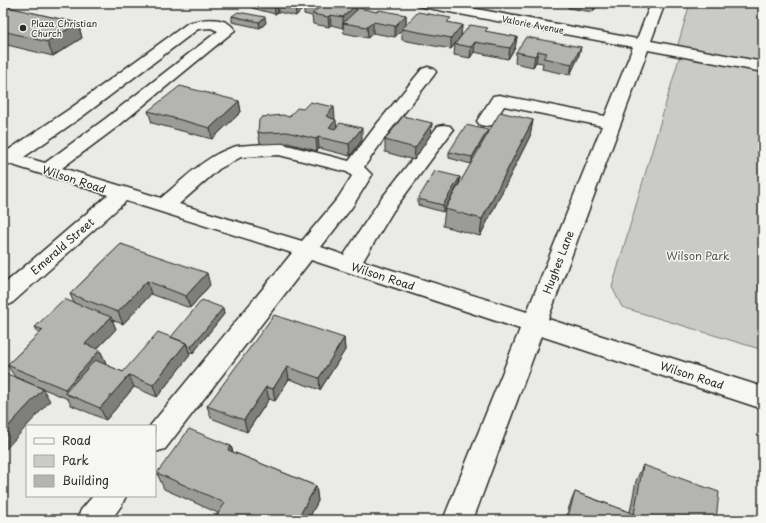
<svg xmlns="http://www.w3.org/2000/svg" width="766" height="523" viewBox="0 0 766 523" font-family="'Playpen Sans',sans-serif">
	<rect width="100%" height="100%" fill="#eaeae6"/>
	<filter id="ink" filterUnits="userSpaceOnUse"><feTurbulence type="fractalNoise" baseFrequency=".025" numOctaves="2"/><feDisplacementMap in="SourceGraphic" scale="8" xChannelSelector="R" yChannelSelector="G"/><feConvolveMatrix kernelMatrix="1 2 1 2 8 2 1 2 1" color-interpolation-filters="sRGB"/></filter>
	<g filter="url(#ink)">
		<path fill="#cacac7" stroke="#7a7a79" d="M 690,3 L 763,3 L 763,350 L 628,309 L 622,307 L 612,287 L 680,55 L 677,48 Z"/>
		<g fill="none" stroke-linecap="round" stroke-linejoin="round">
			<g stroke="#2b2b2b" stroke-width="3">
				<path id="minor" d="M 416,3 L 445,3 L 637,39 L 651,3 L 665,3 L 651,41 L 763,62 L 763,72 L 648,50 L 548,319 L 763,387 L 763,409 L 541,336 L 473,520 L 443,520 L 520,329 L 311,260 L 165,449 L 155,452 L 155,426 L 150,426 L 292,253 L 126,201 L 11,304 L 3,306 L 3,285 L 108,195 L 3,162 L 3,150 L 7,151 L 71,108 L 188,23 C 202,19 225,15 235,30 L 117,127 L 62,168 L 161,198 C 184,179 207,154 237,146 L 279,143 L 349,161 L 377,124 L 422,69 L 428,67 L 434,69 L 436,72 L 434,75 L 389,132 L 364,167 L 372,175 L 352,207 L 321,247 L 344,255 L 378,203 L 438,126 L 444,125 L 450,126 L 453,130 L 393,211 L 363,261 L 527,312 L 602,126 L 504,106 L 492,125 L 486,126 L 480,125 L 477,121 L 493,96 L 499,95 L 605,116 L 633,47 L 423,7 L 418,6 ZM 211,28 L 218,31 L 105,119 L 45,163 L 24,157 L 83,116 L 198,29 ZM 279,155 L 347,172 L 352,176 L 338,198 L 302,241 L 179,204 L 219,169 L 241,157 Z
					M 93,496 L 126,496 L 121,506 L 111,520 L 77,520 L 81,510 Z"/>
			</g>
			<use href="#minor" fill="#f6f6f2" fill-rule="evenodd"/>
		</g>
		<path fill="#9b9b98" stroke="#2b2b2b" d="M 224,3 L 241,3 L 236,7 L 224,5 Z
			M 242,3 L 348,3 L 356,5 L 356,10 L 377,12 L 406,15 L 406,25 L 450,23 L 462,25 L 461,36 L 451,49 L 402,40 L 402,29 L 395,37 L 373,33 L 368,38 L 344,33 L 343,28 L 331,25 L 329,27 L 313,24 L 312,16 L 304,14 L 304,8 L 296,16 L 278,12 L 275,14 L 252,8 L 251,4 L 250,5 Z
			M 534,3 L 546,3 L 545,5 Z
			M 569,3 L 599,3 L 593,12 L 568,8 Z
			M 3,6 L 78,23 L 82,38 L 53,56 L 3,44 Z
			M 232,16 L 266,23 L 260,28 L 232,22 Z
			M 487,32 L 517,37 L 515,48 L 508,59 L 474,52 L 470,58 L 454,55 L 455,44 Z
			M 581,47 L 578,58 L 570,75 L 542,69 L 543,63 L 536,62 L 533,67 L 515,63 L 516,52 Z
			M 239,101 L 241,112 L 212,139 L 152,123 L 148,111 Z
			M 289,117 L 335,119 L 336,127 L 362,140 L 350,156 L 319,148 L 317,151 L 288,143 L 264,144 L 260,143 L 258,132 Z
			M 533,120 L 530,136 L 480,236 L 443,226 L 445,209 L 471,164 L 449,158 L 449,152 L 488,134 Z
			M 432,123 L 431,134 L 414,160 L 385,152 L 385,140 Z
			M 460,177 L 459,183 L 443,212 L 418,205 L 418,199 Z
			M 121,244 L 210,285 L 190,308 L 151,294 L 123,324 L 112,320 L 116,329 L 97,349 L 100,350 L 106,363 L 104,364 L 123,372 L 171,337 L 223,308 L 224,314 L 193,353 L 189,352 L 190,355 L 157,397 L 134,387 L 106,420 L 71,405 L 68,399 L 15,377 L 7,365 L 39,334 L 35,327 L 74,303 L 70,294 Z
			M 344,338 L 345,350 L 320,390 L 289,379 L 275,401 L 269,399 L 247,432 L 211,418 L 207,406 Z
			M 231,446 L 233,452 L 316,486 L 318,501 L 308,520 L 204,520 L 215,518 L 218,513 L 164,489 L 157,473 Z
			M 643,465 L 716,520 L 565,520 L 569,507 L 575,492 L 630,512 L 636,481 Z"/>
		<path fill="#7e7e7c" stroke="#2b2b2b" d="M 235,3 L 241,3 L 236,7 Z
			M 275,3 L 277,3 L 278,12 L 275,14 L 274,4 Z
			M 297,3 L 306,3 L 304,4 L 304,8 L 296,16 L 295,5 Z
			M 595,3 L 599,3 L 593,12 Z
			M 356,5 L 356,15 L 343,23 L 343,28 L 343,17 Z
			M 330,15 L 331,25 L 329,27 L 328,17 Z
			M 406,15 L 406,26 L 395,37 L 395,26 Z
			M 265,17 L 266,23 L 260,28 L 259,22 Z
			M 373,22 L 373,33 L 368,38 L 367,27 Z
			M 78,23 L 82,38 L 53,56 L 47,42 Z
			M 462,25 L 461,36 L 451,49 L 451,38 Z
			M 517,37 L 515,48 L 508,59 L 510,48 Z
			M 475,42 L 474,52 L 470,58 L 471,47 Z
			M 581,47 L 578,58 L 570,75 L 572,64 Z
			M 538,51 L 536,62 L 533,67 L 535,56 Z
			M 239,101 L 241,112 L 212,139 L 210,128 Z
			M 334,107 L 335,119 L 327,128 L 326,116 Z
			M 336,120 L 337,131 L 329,127 Z
			M 533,120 L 530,136 L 480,236 L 482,219 Z
			M 432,123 L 431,134 L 414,160 L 415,148 Z
			M 362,128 L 362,140 L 350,156 L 349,144 Z
			M 488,130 L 488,136 L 472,164 L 472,157 Z
			M 318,137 L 319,148 L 317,151 L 316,139 Z
			M 460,177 L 459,183 L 443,212 L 443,205 Z
			M 207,273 L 210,285 L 190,308 L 186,296 Z
			M 147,281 L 151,294 L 123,324 L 118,312 Z
			M 223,308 L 224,314 L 193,353 L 191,347 Z
			M 111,317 L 116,329 L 90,356 L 85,344 Z
			M 344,338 L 345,350 L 320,390 L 319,378 Z
			M 186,343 L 190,355 L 157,397 L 153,385 Z
			M 100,350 L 106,363 L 74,397 L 68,395 L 65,389 Z
			M 287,367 L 289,379 L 275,401 L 273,389 Z
			M 129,375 L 134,387 L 106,420 L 100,408 Z
			M 266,387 L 269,399 L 247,432 L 244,420 Z
			M 43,389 L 50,401 L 3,452 L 3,432 Z
			M 231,446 L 235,462 L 228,450 Z
			M 316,486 L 318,501 L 308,520 L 297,520 Z"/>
		<path fill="#b4b4b1" stroke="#2b2b2b" d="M 284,3 L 297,3 L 295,5 Z
			M 305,3 L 348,3 L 356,5 L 343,17 L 330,15 L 328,17 L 312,14 L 320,7 L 304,4 Z
			M 3,6 L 78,23 L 47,42 L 3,31 Z
			M 359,8 L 377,12 L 379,10 L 406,15 L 395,26 L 373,22 L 367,27 L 343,23 Z
			M 238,12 L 265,17 L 259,22 L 232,16 Z
			M 418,12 L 451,18 L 447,22 L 462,25 L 451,38 L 402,29 Z
			M 470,25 L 488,28 L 485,31 L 517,37 L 510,48 L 475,42 L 471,47 L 455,44 Z
			M 526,37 L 581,47 L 572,64 L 543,58 L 547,53 L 538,51 L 535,56 L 516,52 Z
			M 180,86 L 239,101 L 210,128 L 148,111 Z
			M 310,102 L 334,107 L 326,116 L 336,120 L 329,127 L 335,129 L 340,123 L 362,128 L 349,144 L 318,137 L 316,139 L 287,132 L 263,133 L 258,132 L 259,120 L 262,117 L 283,115 L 289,117 L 297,108 L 303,109 Z
			M 500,112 L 533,120 L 482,219 L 445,209 Z
			M 403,116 L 432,123 L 415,148 L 385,140 Z
			M 466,125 L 488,130 L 472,157 L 449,152 Z
			M 435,171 L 460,177 L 443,205 L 418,199 Z
			M 121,244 L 207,273 L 186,296 L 147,281 L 118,312 L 70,294 Z
			M 64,299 L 111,317 L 85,344 L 100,350 L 65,389 L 7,365 L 43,330 L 35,327 Z
			M 202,300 L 223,308 L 191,347 L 187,345 L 186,343 L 171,337 Z
			M 274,315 L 344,338 L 319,378 L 287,367 L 273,389 L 266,387 L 244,420 L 207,406 Z
			M 158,332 L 186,343 L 153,385 L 129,375 L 100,408 L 65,393 L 95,360 L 123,372 Z
			M 3,372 L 43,389 L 3,432 Z
			M 189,429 L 231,446 L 228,450 L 316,486 L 297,520 L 204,520 L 208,515 L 215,518 L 225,503 L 157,473 Z
			M 643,465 L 719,492 L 716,520 L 567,520 L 575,492 L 634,514 Z"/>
	</g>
	<circle fill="#2b2b2b" stroke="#f6f6f2" stroke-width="1.5" cx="23" cy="28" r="4"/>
	<g text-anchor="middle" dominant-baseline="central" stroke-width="3" stroke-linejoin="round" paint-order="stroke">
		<g font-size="9" fill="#2b2b2b" stroke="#f6f6f2" text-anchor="start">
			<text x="31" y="23">Plaza Christian<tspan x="31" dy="10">Church</tspan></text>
		</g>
		<g font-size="9" fill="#2b2b2b" stroke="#f6f6f2">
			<text transform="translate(533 24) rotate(11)">Valorie Avenue</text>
		</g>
		<g font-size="11" fill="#2b2b2b" stroke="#f6f6f2">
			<text transform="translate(74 179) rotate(18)">Wilson Road</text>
			<text transform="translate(62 246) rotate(-41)">Emerald Street</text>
			<text transform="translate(558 262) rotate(-69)">Hughes Lane</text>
			<text transform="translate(383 276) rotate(18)">Wilson Road</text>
			<text transform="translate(692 375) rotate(18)">Wilson Road</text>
		</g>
		<g font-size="11" fill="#535352" stroke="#f6f6f2">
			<text x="698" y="255">Wilson Park</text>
		</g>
	</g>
	<rect width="766" height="523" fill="none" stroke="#f6f6f2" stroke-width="16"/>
	<rect x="8" y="8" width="750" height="507" fill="none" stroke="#2b2b2b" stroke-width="1.5" filter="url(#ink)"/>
	<rect x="26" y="425" width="130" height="72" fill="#f6f6f2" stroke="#a5a5a2"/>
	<rect x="34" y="438" width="20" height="6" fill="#f6f6f2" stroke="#a5a5a2"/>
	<text x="62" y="445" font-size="12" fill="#2b2b2b">Road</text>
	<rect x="34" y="455" width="20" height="12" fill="#cacac7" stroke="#a5a5a2"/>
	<text x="62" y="465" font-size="12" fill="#2b2b2b">Park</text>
	<rect x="34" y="475" width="20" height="12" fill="#b4b4b1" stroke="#a5a5a2"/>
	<text x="62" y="485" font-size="12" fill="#2b2b2b">Building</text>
</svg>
